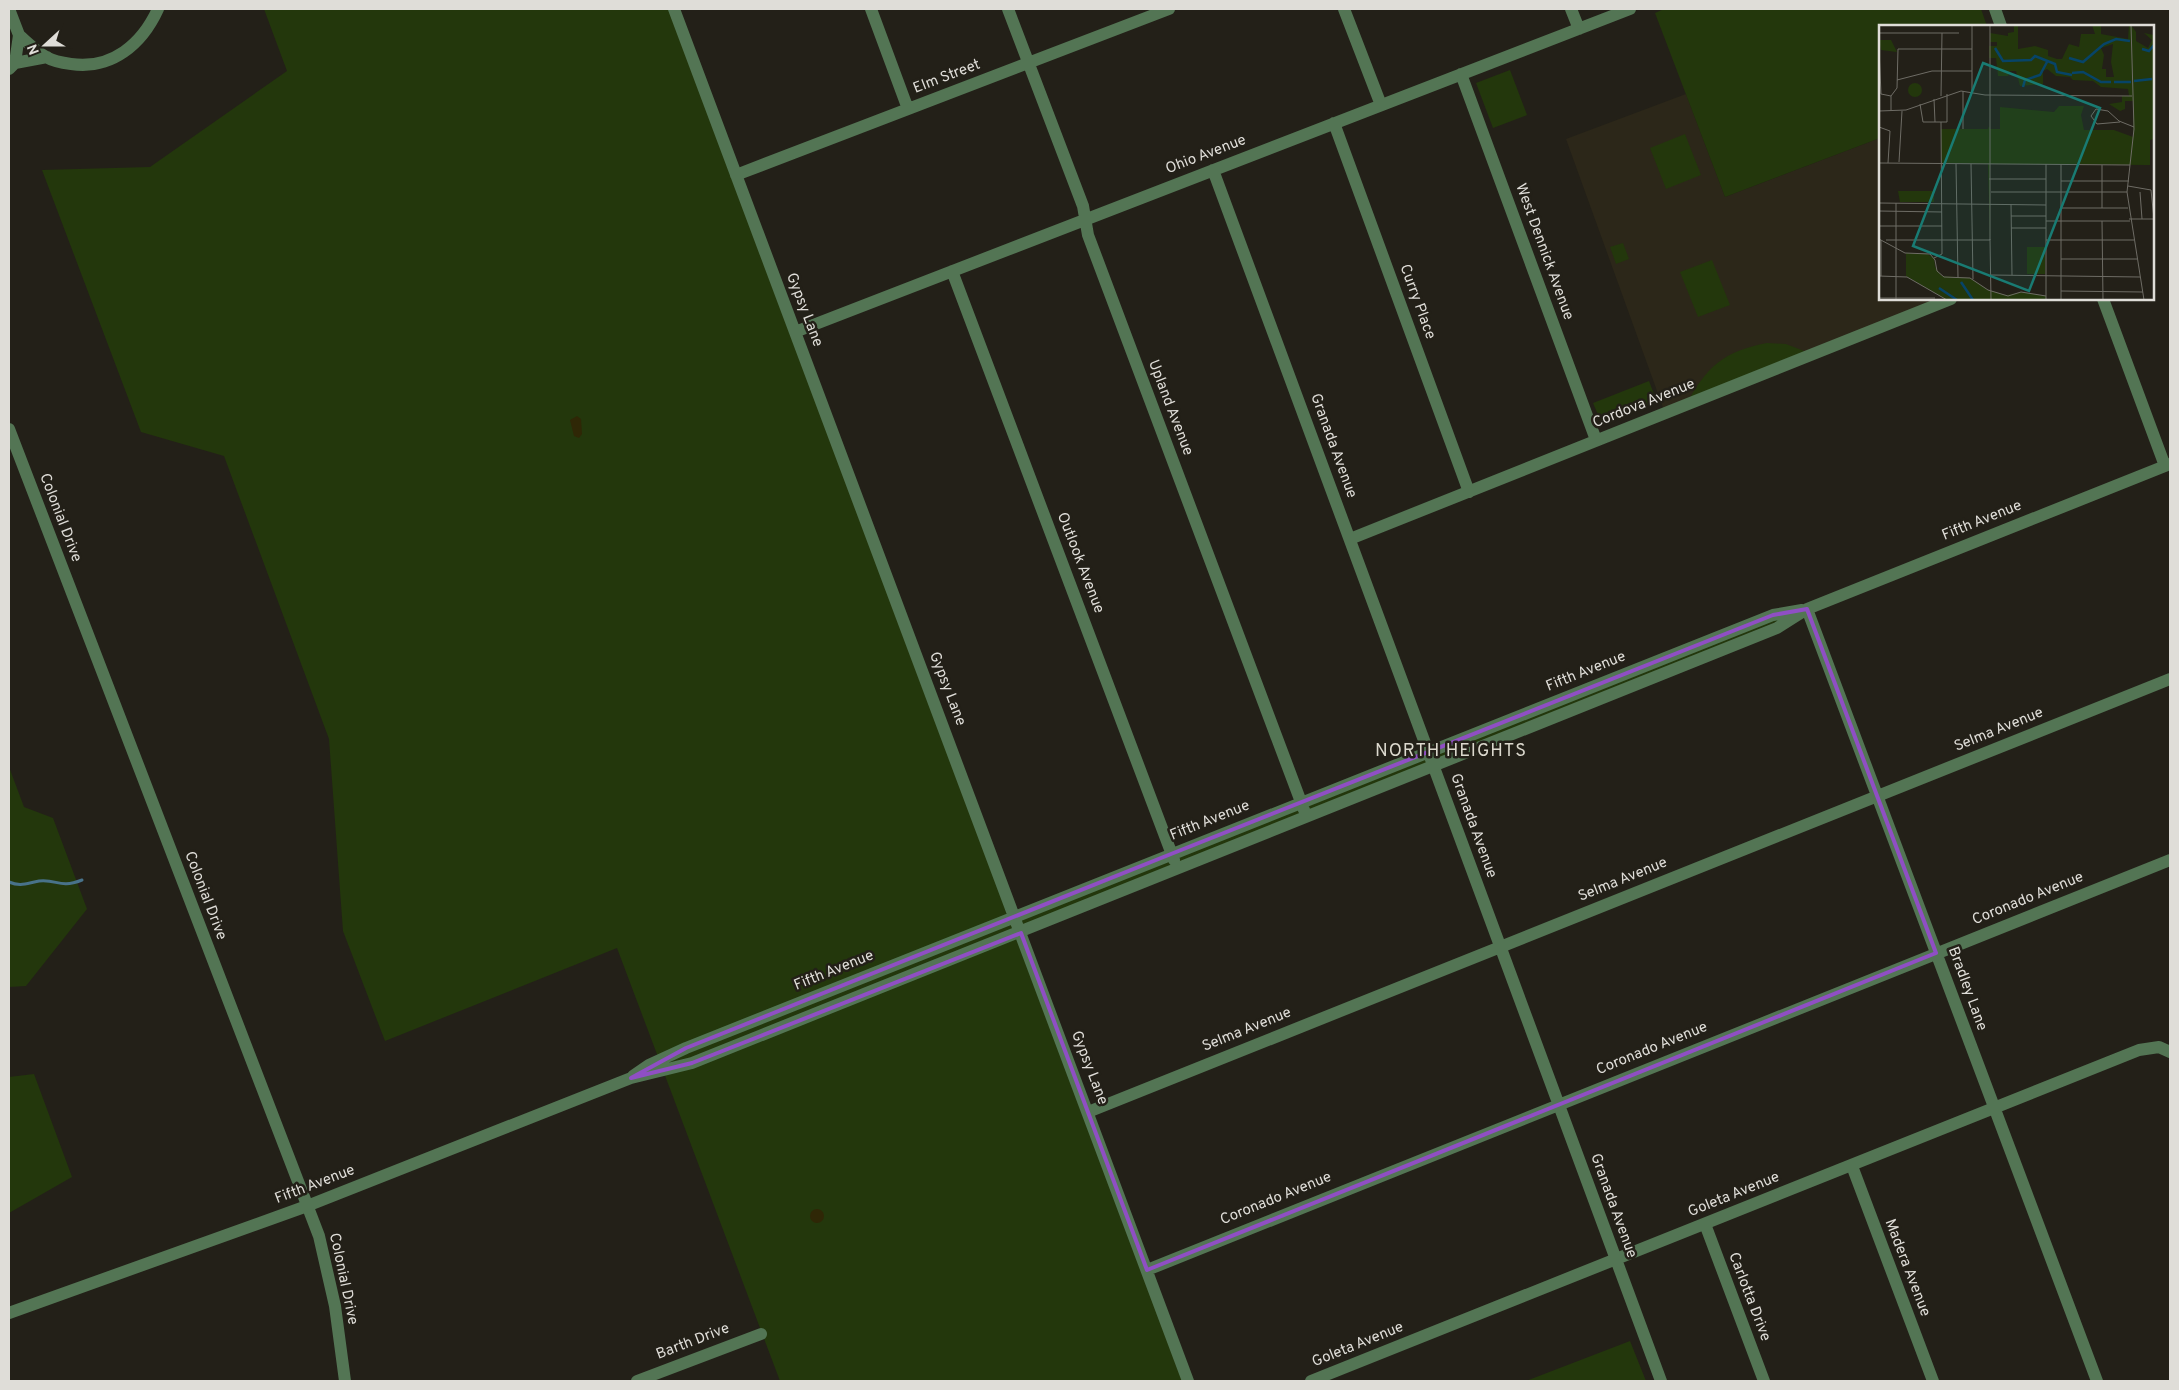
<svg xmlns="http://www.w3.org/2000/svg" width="2179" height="1390" viewBox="0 0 2179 1390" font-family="Overpass,sans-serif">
	<rect width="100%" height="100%" fill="#232018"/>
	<path fill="#2c2719" d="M 1686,94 L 1725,197 L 1880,138 L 1880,299 L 1951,299 L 1665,413 L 1566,139 Z"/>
	<path fill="#23370c" d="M 264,9 L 674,9 L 1015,917 L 1773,615 L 1807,609 L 1021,933 L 1188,1381 L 780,1381 L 617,948 L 385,1041 L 343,931 L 329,739 L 224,456 L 141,432 L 42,170 L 150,167 L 287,71 Z
		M 1664,9 L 1981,9 L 1987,26 L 1880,26 L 1880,138 L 1725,197 L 1655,13 Z
		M 1510,70 L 1527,115 L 1493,128 L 1476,83 Z
		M 1685,134 L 1701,175 L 1666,189 L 1650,148 Z
		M 1623,243 L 1629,259 L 1616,264 L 1610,247 Z
		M 1712,260 L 1730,305 L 1698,317 L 1680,272 Z
		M 1767,343 L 1786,344 L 1812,354 L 1686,405 C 1706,367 1724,351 1767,343 Z
		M 1649,381 L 1657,402 L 1602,424 L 1593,403 Z
		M 9,767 L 24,807 L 53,818 L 87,909 L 26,986 L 9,987 Z
		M 34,1074 L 72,1177 L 9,1213 L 9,1077 Z
		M 1630,1341 L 1646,1381 L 1526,1381 Z"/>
	<path fill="#2f2706" d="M 577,416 L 581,419 L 582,434 L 579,438 L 574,436 L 570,420 Z
		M810 1216a7 7 0 1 1 14 0a7 7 0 1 1-14 0Z"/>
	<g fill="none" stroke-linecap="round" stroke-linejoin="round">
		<path stroke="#48728a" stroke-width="3" d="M 9,882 C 21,887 27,883 39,881 C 58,879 59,889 82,880"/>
		<path stroke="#537554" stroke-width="12" d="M 674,9 L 1188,1381
			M 871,9 L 908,109
			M 1008,9 L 1083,206 L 1088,235 L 1304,810
			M 1344,9 L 1381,105
			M 1571,9 L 1579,29
			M 1995,9 L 2001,26
			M 19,35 C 27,42 36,51 46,57 C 53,61 63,63 71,64 C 112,70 142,44 158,9
			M 15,63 L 47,57
			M 9,69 L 15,63 L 19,35 L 9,9
			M 1461,74 L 1596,440
			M 1334,123 L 1469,492
			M 1213,170 L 1661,1381
			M 736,175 L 1169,9
			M 952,271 L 1174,860
			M 2103,299 L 2165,466
			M 795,332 L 1630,9
			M 9,429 L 319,1236 L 335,1306 L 345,1381
			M 1350,539 L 1951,299
			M 1807,609 L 2097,1381
			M 633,1076 L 649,1065 L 686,1048 L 1773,615 L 1802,610
			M 1088,1112 L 2170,679
			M 1852,1166 L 1933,1381
			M 1705,1224 L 1764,1381
			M 1147,1270 L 2170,860
			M 9,1313 L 307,1206 L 631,1078 L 692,1063 L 1777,628 L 1807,609 L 2170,464
			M 637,1381 L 761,1334
			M 1311,1381 L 2139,1050 L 2159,1047 L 2170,1052"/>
	</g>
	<path fill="none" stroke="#8f4fc4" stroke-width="4" stroke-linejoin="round" d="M 1807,609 L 1936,953 L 1147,1270 L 1021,933 L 692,1063 L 631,1078 L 686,1048 L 1171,854 L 1773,615 Z"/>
	<g text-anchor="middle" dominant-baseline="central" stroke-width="5" stroke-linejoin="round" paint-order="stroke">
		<g font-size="15" fill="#dfddd8" stroke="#232018">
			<text transform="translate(947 77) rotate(-21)">Elm Street</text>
			<text transform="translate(1206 155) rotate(-21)">Ohio Avenue</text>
			<text transform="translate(1544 252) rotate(70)">West Dennick Avenue</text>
			<text transform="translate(1417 302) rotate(70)">Curry Place</text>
			<text transform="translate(804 310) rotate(69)">Gypsy Lane</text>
			<text transform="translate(1644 404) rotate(-22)">Cordova Avenue</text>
			<text transform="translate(1170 408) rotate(69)">Upland Avenue</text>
			<text transform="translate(1333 446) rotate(70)">Granada Avenue</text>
			<text transform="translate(60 518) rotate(69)">Colonial Drive</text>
			<text transform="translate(1982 521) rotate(-22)">Fifth Avenue</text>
			<text transform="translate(1080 563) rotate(69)">Outlook Avenue</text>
			<text transform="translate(1586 672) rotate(-22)">Fifth Avenue</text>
			<text transform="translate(947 689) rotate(69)">Gypsy Lane</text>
			<text transform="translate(1999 730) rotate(-22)">Selma Avenue</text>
			<text transform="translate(1210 821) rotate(-22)">Fifth Avenue</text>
			<text transform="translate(1473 826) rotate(70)">Granada Avenue</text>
			<text transform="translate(1623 880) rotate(-22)">Selma Avenue</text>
			<text transform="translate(205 896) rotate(69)">Colonial Drive</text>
			<text transform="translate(2028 899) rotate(-22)">Coronado Avenue</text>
			<text transform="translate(834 971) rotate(-22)">Fifth Avenue</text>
			<text transform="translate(1967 989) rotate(70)">Bradley Lane</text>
			<text transform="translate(1247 1030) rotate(-22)">Selma Avenue</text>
			<text transform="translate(1652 1049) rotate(-22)">Coronado Avenue</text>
			<text transform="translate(1089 1068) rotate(69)">Gypsy Lane</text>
			<text transform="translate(315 1185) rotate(-21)">Fifth Avenue</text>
			<text transform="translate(1734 1195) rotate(-22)">Goleta Avenue</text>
			<text transform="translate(1276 1199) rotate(-22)">Coronado Avenue</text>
			<text transform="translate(1613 1206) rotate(70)">Granada Avenue</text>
			<text transform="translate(1907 1268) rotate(69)">Madera Avenue</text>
			<text transform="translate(343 1279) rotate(78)">Colonial Drive</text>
			<text transform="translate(1749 1297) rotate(69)">Carlotta Drive</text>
			<text transform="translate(693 1342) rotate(-21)">Barth Drive</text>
			<text transform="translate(1358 1345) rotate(-22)">Goleta Avenue</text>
		</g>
		<g font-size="18" letter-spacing="1" fill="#dcd9ce" stroke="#232018">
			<text x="1451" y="751">NORTH HEIGHTS</text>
		</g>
	</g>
	<g transform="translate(1879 25)">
		<rect width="275" height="275" fill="#232018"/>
		<path d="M 135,0 L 139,0 L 139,24 L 156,21 L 169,25 L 169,31 L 178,34 L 183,34 L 190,19 L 200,22 L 202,9 L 216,9 L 213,0 L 222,0 L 222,9 L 249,14 L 250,0 L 252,0 L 257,7 L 257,16 L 269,23 L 273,15 L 265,8 L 275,10 L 275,114 L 271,115 L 271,140 L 111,139 L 111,212 L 109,139 L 62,138 L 62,104 L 109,104 L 110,101 L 111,104 L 121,104 L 121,82 L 175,87 L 180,81 L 205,81 L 202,90 L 205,105 L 235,105 L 254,112 L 254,76 L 246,76 L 246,84 L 241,86 L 230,79 L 243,77 L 243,71 L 250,71 L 249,64 L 222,62 L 214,56 L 194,55 L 191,52 L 177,51 L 168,44 L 164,46 L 164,59 L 141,61 L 137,46 L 131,46 L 129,51 L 119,51 L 117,33 L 110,33 L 110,21 L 118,21 L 118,17 L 111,17 L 111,8 L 129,11 L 129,8 L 135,7 ZM 234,19 L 232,37 L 235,52 L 227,52 L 227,44 L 223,44 L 225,30 L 222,23 ZM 0,15 L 12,15 L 18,27 L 2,25 ZM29 65a7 7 0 1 1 14 0a7 7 0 1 1-14 0ZM 19,166 L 55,166 L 55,177 L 21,177 ZM 148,222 L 166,222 L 166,249 L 148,249 ZM 27,228 L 48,229 L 55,233 L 56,242 L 63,251 L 91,253 L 109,265 L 127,270 L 143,267 L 167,271 L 167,275 L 68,275 L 27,251 Z" fill="#23370c" fill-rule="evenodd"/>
		<path fill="none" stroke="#074468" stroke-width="2.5" d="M 116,23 L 124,36 L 152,35 L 156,31 L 176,39 L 178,47 L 193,50M 263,24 L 270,26 L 275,20M 190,33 L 204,37 L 225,19 L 237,14 L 251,16M 193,48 L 204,47 L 222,57 L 232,57M 255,56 L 273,54M 235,57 L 252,57M 144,62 L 146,55 L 161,50 L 168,37M 82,257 L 94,275M 60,263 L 78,275"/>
		<path fill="none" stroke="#6e6c65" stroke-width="1" d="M 93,0 L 93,67M 111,0 L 111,215M 252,0 L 255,104 L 248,167 L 265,275M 0,8 L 80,8M 0,23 L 2,69 L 12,71M 18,55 L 53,46 L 93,46M 84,66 L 84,104M 62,71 L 63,8M 55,74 L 56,97M 41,79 L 44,97 L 68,97 L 68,69M 217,84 L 229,86 L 240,96 L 255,102M 217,84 L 212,91 L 218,99 L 241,97M 0,86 L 27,85 L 82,66 L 106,70 L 253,71M 12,86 L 12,71 L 18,63 L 19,24 L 93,24M 0,102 L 11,106 L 9,138M 20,137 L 23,86M 0,138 L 251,140M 77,139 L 79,253M 92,139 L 94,254M 167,139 L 167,275M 182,139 L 182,275M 223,140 L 223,183M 110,154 L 167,154M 182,156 L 250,156M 249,161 L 272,165 L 275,194M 112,167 L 248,167M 261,167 L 263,194M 0,178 L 167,180M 132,179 L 133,250M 182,183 L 249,183M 0,186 L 63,187M 132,191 L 167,191M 250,194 L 275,194M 167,196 L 251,196M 223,196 L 224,275M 0,201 L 63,201M 132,203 L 167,203M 0,214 L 26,228 L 51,229 L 56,235 L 58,246 L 65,252 L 91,253 L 109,265 L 129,271 L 142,267 L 167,271M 111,214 L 112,275M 7,215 L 111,215M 167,215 L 255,215M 55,233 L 63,229 L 62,97M 182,234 L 258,234M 112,250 L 261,252M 0,251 L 28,252 L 68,275M 2,251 L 2,215M 182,266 L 264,267M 0,273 L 56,273M 17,275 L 17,178"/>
		<path fill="#197b73" fill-opacity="0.15" stroke="#197b73" stroke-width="2.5" d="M 104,38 L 221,83 L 150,266 L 34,221 Z"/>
		<rect width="275" height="275" fill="none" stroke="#dfddd8" stroke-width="2.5"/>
	</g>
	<rect width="2179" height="1390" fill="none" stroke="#dfddd8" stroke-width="20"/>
	<g transform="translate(45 45) rotate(249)" stroke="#232018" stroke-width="4" paint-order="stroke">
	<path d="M0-4L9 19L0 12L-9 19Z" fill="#dfddd8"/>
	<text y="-8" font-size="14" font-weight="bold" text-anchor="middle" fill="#dfddd8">N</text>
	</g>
</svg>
